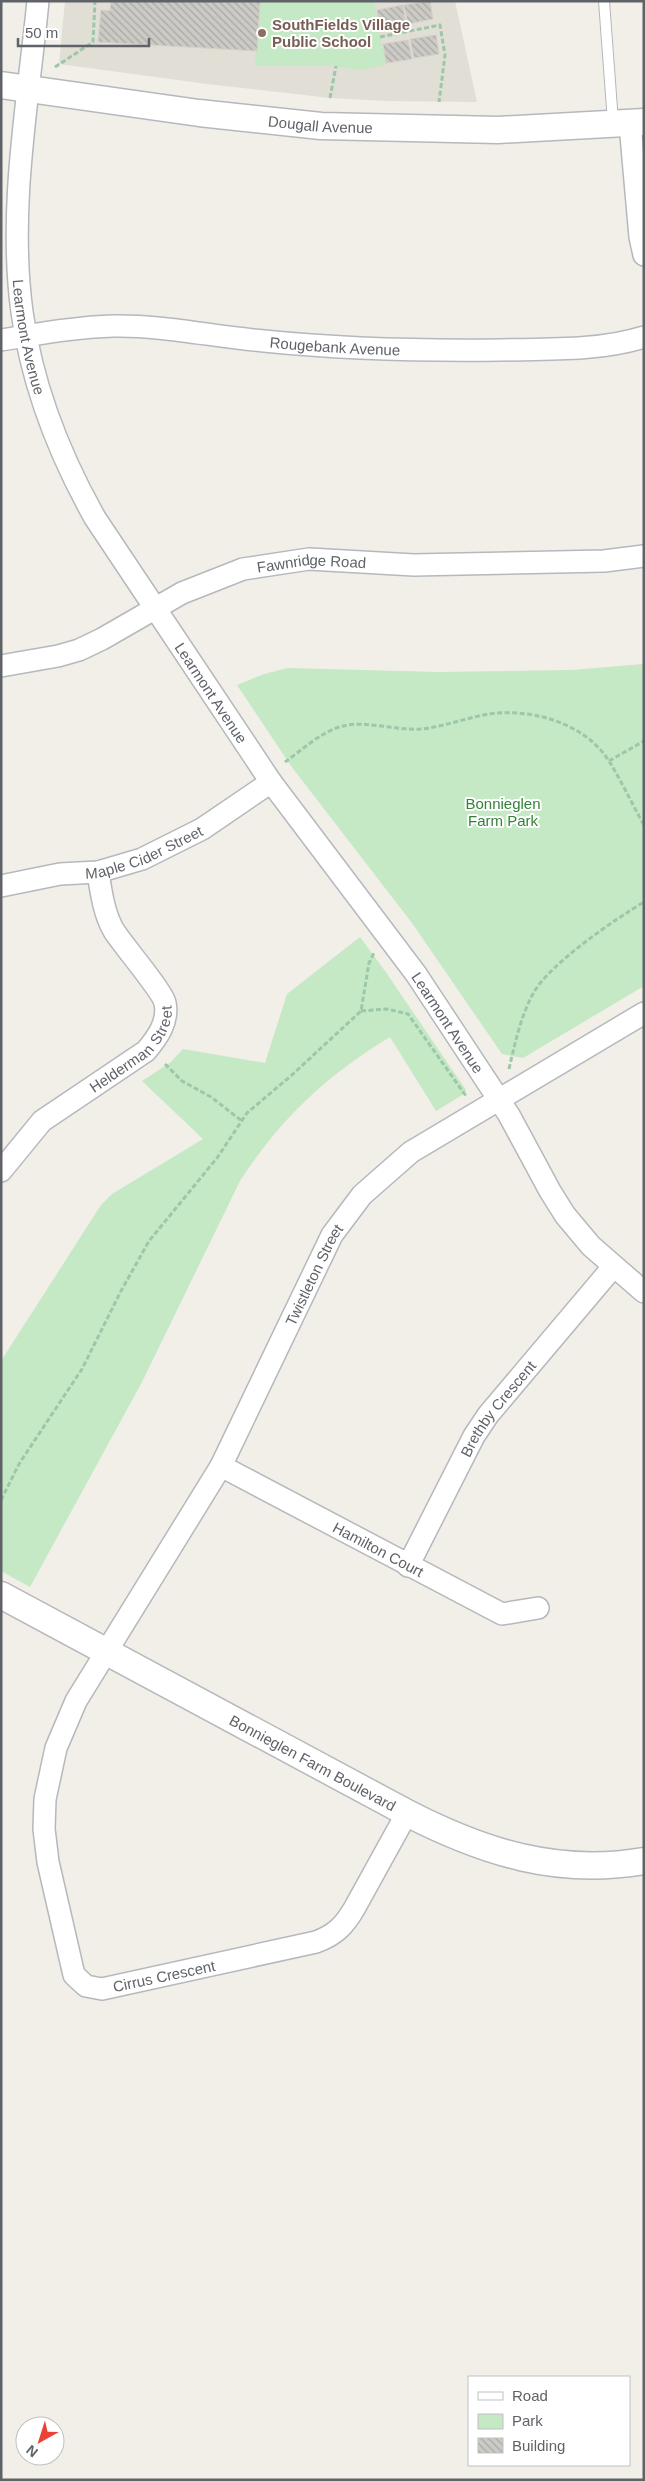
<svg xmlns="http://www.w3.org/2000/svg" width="645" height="2481" viewBox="0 0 645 2481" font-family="Arial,sans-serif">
	<defs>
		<pattern id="building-back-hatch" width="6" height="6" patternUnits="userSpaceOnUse" patternTransform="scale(1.25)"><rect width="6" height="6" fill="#cccac5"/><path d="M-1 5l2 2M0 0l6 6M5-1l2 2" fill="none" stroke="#a9a8a4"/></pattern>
	</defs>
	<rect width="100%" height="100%" fill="#f1efe8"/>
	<path fill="#e1ded6" d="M 65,1 L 455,1 L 477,102 L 386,101 L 330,98 L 207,84 L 59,64 Z"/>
	<path fill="#c5e8c5" d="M 260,1 L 374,1 L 386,65 L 359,70 L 333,66 L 255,66 Z
		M 644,664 L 644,986 L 523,1058 L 502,1054 L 412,923 L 291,766 L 237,685 L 264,674 L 288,668 L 438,672 L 571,670 Z
		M 360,937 L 385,971 L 466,1090 L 464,1094 L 436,1111 L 390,1037 C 326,1076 281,1118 240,1181 L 142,1382 L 30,1587 L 1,1571 L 1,1361 L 101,1205 L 112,1194 L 203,1139 L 142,1081 L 171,1062 L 183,1049 L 265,1063 L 287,994 Z"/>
	<path fill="url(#building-back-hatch)" stroke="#d6d1c6" d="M 111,1 L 260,1 L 257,51 L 98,42 L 101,10 L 110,11 Z
		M 430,1 L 433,19 L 408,24 L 404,5 Z
		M 403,5 L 406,25 L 380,29 L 377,10 Z
		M 436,35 L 439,54 L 414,58 L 410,39 Z
		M 408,40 L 412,59 L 386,63 L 383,44 Z"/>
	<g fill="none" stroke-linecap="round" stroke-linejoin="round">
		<g stroke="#b5b8bc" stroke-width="12">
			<path id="service" d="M 604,1 L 613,122"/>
		</g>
		<g stroke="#b5b8bc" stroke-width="24">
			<g id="minor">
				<path id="s1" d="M 38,1 C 28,103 8,209 22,312 C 32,385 59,454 95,518 L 271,782 L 416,974 L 509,1115 L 550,1191 L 565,1215 L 591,1246 L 644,1292"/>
				<path d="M 630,124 L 640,237 L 644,255"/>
				<path id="s2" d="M 1,340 C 38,334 76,327 114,326 C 162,325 215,337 264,341 C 343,349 422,351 501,350 C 548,349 599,351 644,337"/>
				<path id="s3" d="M 1,666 L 58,656 L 79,650 L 102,639 L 182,593 L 243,569 L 309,559 L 414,565 L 604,561 L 644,556"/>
				<path id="s4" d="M 1,886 L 60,874 L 98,872 L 142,859 L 202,829 L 271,782"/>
				<path id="s5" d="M 1,1171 L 42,1121 L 146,1051 C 157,1038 169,1022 165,1003 C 163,992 123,945 114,931 C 104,914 101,892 98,872"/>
				<path id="s6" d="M 221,1466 L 502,1614 L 538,1608"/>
				<path id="s7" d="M 408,1566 L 474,1436 L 488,1415 L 613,1267"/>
				<path id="s8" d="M 407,1813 L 354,1909 C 344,1926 335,1935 316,1942 L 102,1989 L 86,1986 L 74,1975 L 48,1862 L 44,1829 L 45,1799 L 56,1748 L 76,1701 L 221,1466 L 332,1235 L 362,1195 L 411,1152 L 644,1013"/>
			</g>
		</g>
		<g stroke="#b5b8bc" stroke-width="29">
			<g id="tertiary">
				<path id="s9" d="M 1,85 L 199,113 L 321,126 L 498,130 L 644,122"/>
				<path id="s10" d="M 1,1595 L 407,1813 C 483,1852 557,1876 644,1861"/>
			</g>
		</g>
		<path stroke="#9cc7a9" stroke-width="3" stroke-dasharray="5 2.5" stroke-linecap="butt" d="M 380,37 L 440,25 L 445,55 L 439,102
			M 55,67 L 93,42 L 95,1
			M 330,98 L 336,66
			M 609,761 L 644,741
			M 285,762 C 302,750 322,731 343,726 C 364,720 398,731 422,729 C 447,726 471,716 496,713 C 538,710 586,725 609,761 C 622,782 632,804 644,825
			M 361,1011 L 387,1009 L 408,1014 L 466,1096
			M 165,1064 L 182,1081 L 211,1097 L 242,1121
			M 509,1069 C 515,1043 521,1015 534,992 C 551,963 614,920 644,902
			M 1,1500 L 19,1464 L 82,1369 L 121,1291 L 149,1241 L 217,1158 L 247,1113 L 293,1074 L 361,1011 L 369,963 L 374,953"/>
		<use href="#service" stroke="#fff" stroke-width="10"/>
		<use href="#minor" stroke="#fff" stroke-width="21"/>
		<use href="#tertiary" stroke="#fff" stroke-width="26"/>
	</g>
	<circle fill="#8d6e63" stroke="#fff" stroke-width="2" cx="262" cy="33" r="5"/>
	<g text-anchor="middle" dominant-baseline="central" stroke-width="4" stroke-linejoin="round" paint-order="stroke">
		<g font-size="15" font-weight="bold" fill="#785e54" stroke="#fff" text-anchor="start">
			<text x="272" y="24">SouthFields Village<tspan x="272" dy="17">Public School</tspan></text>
		</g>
		<g font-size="15" fill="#5f6368" stroke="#fff">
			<text stroke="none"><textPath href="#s9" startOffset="322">Dougall Avenue</textPath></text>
			<text stroke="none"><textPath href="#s1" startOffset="338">Learmont Avenue</textPath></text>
			<text stroke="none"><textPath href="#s2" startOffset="336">Rougebank Avenue</textPath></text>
			<text stroke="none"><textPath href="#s3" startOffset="332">Fawnridge Road</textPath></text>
			<text stroke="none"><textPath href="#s1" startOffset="742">Learmont Avenue</textPath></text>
			<text stroke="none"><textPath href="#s4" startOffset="148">Maple Cider Street</textPath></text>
			<text stroke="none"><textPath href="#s1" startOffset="1148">Learmont Avenue</textPath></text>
			<text stroke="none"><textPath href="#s5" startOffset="182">Helderman Street</textPath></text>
			<text stroke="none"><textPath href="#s8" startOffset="1184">Twistleton Street</textPath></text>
			<text stroke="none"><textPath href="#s7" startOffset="182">Brethby Crescent</textPath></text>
			<text stroke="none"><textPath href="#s6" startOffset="178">Hamilton Court</textPath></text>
			<text stroke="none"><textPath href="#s10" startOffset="354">Bonnieglen Farm Boulevard</textPath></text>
			<text transform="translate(164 1976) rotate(-12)">Cirrus Crescent</text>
		</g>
		<g font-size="15" fill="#348238" stroke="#fff">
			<text x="503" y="803">Bonnieglen<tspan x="503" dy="17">Farm Park</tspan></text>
		</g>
	</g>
	<rect width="645" height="2481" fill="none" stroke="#5f6368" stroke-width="5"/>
	<rect x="468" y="2376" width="162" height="90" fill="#ffffff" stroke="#bfc1c3"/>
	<rect x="478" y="2392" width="25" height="8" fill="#ffffff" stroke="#bfc1c3"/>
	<text x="512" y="2401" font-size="15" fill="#5f6368">Road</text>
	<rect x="478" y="2414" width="25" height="15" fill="#c5e8c5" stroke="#bfc1c3"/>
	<text x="512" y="2426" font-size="15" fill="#5f6368">Park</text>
	<rect x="478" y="2438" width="25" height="15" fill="url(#building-back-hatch)" stroke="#bfc1c3"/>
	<text x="512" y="2451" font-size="15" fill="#5f6368">Building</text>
	<g transform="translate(40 2441) rotate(219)"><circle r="24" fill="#ffffff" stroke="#bfc1c3"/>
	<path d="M0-4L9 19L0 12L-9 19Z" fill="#ea4335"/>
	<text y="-8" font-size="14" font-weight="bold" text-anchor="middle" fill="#5f6368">N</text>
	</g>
	<path d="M18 38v8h131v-8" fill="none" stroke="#5f6368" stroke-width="2.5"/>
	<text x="25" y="38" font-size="15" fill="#5f6368" stroke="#ffffff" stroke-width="4" paint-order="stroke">50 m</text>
</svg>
